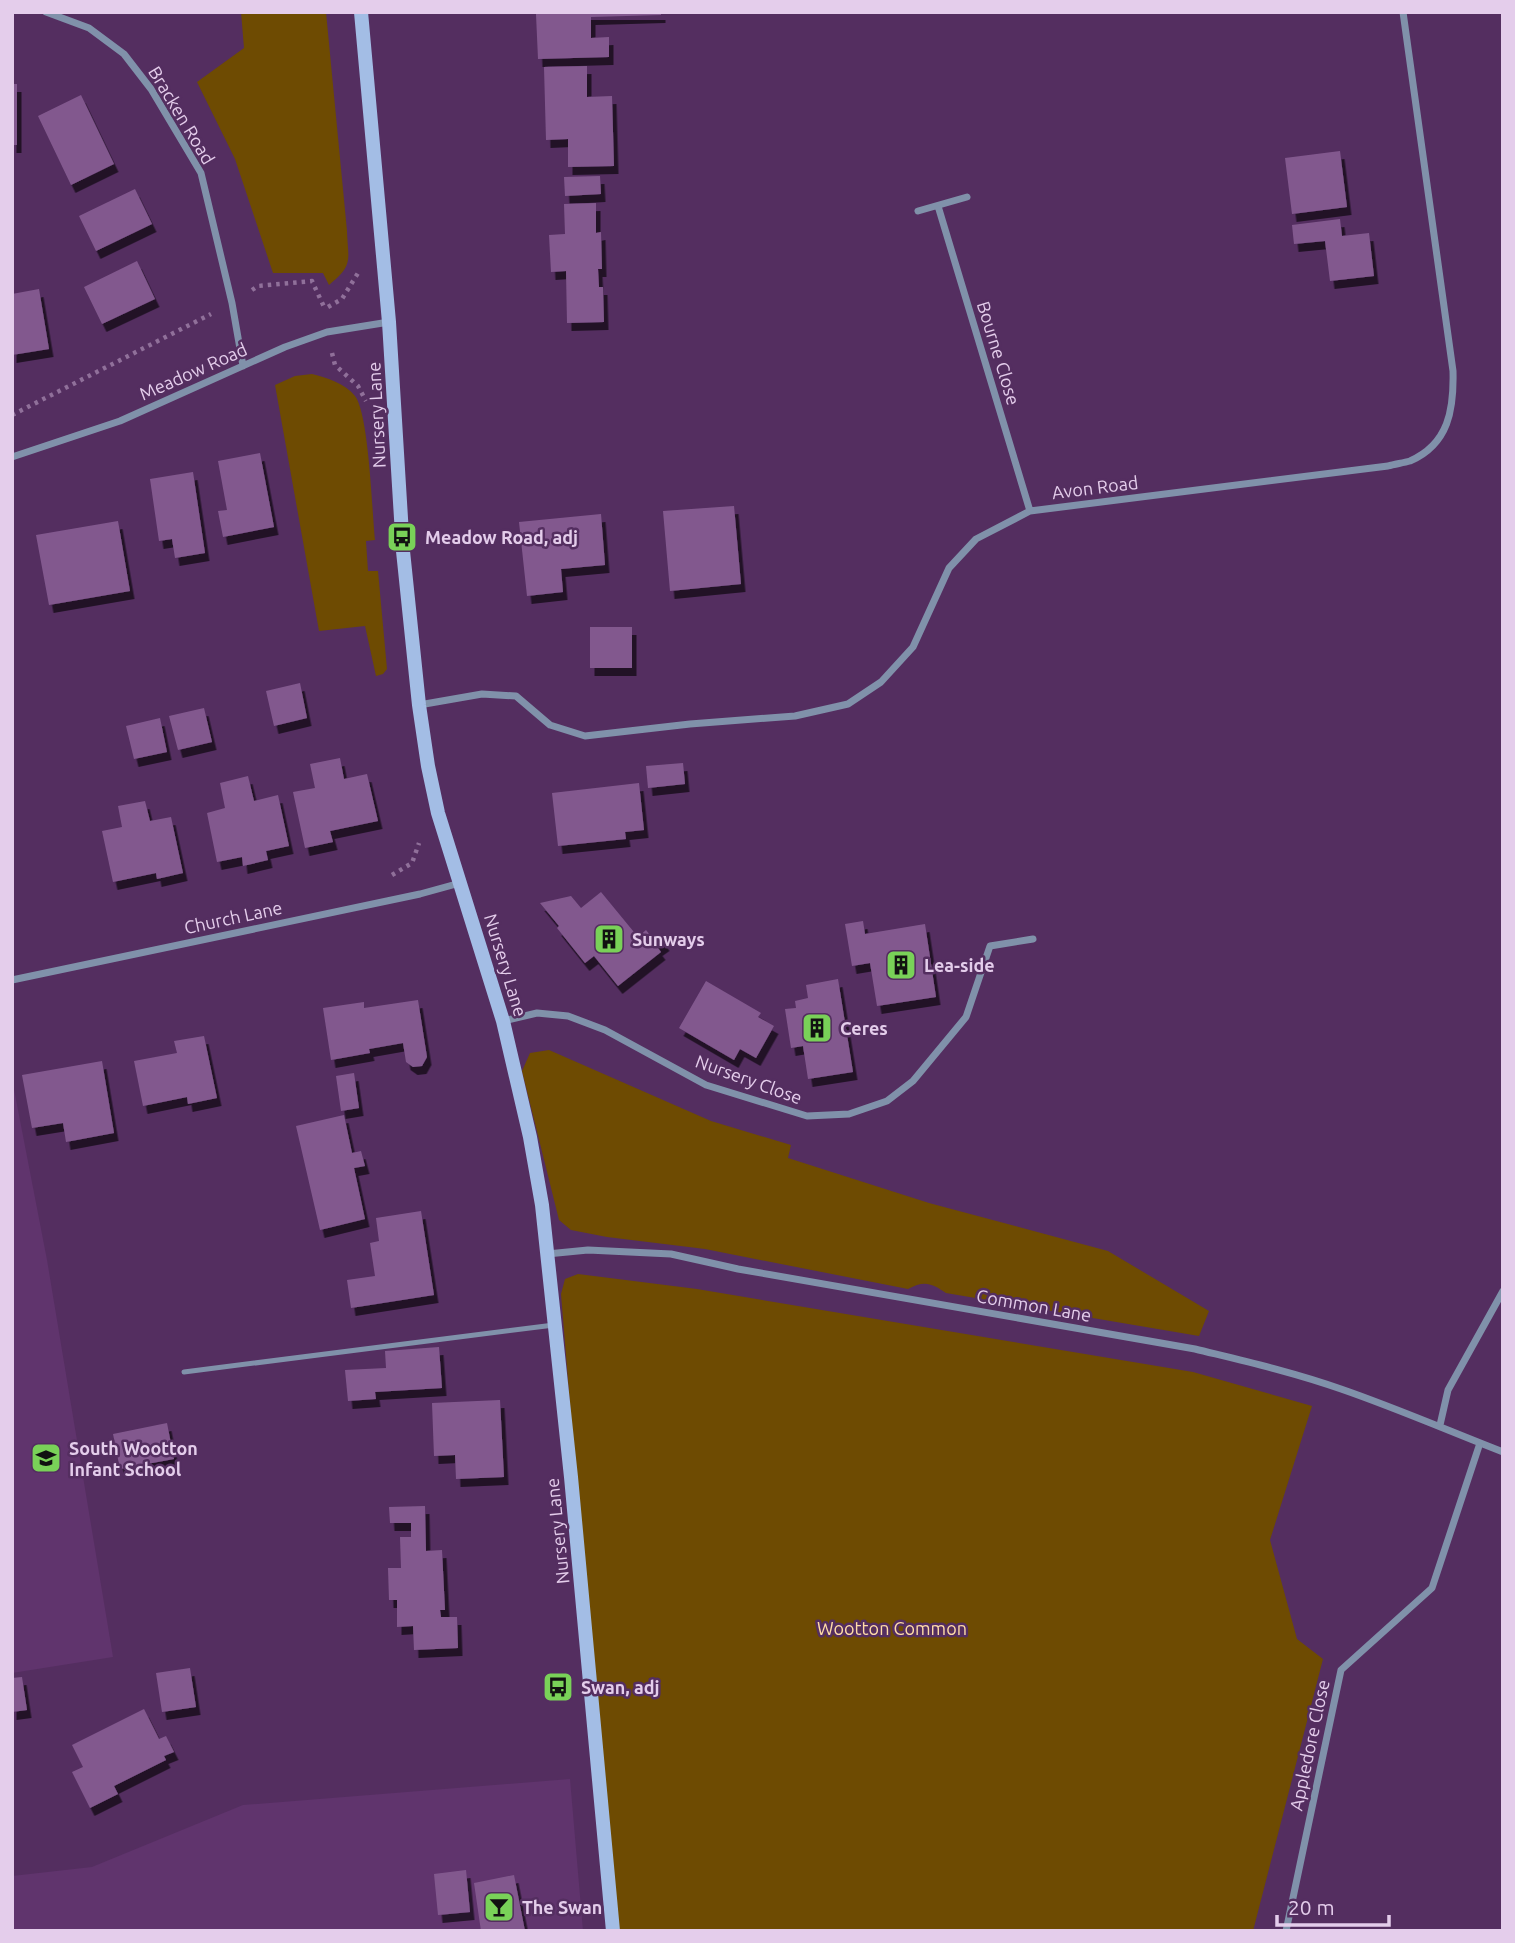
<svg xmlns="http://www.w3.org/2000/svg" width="1515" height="1943" viewBox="0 0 1515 1943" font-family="Ubuntu,sans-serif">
	<defs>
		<filter id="shadow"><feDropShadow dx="4.5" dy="8" stdDeviation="0" flood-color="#0009"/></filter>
	</defs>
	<rect width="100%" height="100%" fill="#542e60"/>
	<path fill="#60346d" d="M 12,1079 L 47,1260 L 113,1657 L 12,1673 Z
		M 570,1779 L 583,1931 L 12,1931 L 12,1876 L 92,1867 L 243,1805 Z"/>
	<path fill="#6e4b02" d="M 241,12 L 326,12 L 347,231 C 348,260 354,265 329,285 L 323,273 L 273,273 L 235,159 L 197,82 L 244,48 Z
		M 312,374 C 327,378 345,383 355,396 C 369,414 372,512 375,540 L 366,541 L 368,571 L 378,571 L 387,669 L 383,674 L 376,676 L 365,626 L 319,631 L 275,385 L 295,376 Z
		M 549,1050 L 711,1121 L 791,1145 L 788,1158 L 929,1203 L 1108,1251 L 1209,1311 L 1199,1336 L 946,1293 C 932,1283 924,1280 908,1289 L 705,1249 L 607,1237 L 571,1230 L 559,1220 L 522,1071 L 530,1053 Z
		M 578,1274 L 697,1289 L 1193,1372 L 1312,1406 L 1270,1540 L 1297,1639 L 1323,1659 L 1253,1931 L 613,1931 L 561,1294 L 565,1279 Z"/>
	<path fill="#82598e" filter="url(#shadow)" d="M 577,12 L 661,12 L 661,15 L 591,17 L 591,38 L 609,37 L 609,57 L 538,59 L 536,14 Z
		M 587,66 L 587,97 L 612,96 L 614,166 L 568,167 L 568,139 L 546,140 L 544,67 Z
		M 12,84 L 17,84 L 17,145 L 12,145 Z
		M 81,95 L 114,164 L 71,185 L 38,116 Z
		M 1340,151 L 1347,207 L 1292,214 L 1285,158 Z
		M 600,176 L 601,194 L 565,196 L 564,177 Z
		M 135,189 L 152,224 L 96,251 L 79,216 Z
		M 596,203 L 596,233 L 601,232 L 602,269 L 598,269 L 599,287 L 603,287 L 604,322 L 567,323 L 566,271 L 551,272 L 549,235 L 565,234 L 564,204 Z
		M 1340,219 L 1342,236 L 1369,233 L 1374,276 L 1330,281 L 1325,241 L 1294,244 L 1292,225 Z
		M 137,261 L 155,299 L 102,324 L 84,287 Z
		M 39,289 L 49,349 L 12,355 L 12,294 Z
		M 260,453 L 274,527 L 223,537 L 218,511 L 227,510 L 218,461 Z
		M 193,472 L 205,553 L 175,558 L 172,539 L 159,541 L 150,479 Z
		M 734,506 L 741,584 L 670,591 L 663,511 Z
		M 601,514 L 605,565 L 561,569 L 563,592 L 527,596 L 519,522 Z
		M 118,521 L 130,591 L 49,605 L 36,535 Z
		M 590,627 L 632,627 L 632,668 L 590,668 Z
		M 300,683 L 307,718 L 274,726 L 266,691 Z
		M 204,708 L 212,742 L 178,750 L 169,716 Z
		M 160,718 L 167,752 L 134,759 L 126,726 Z
		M 340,758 L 344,779 L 367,774 L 378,821 L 330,831 L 333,842 L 305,848 L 293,792 L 315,788 L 310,764 Z
		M 683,763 L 685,784 L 648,788 L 646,766 Z
		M 248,776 L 254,801 L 278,795 L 289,846 L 266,851 L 268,860 L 243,866 L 242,857 L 217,862 L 207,813 L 225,808 L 220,783 Z
		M 639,783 L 644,830 L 625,832 L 626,839 L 558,846 L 552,793 Z
		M 145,801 L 150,821 L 171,817 L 183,873 L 157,879 L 156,873 L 113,882 L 102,831 L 122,827 L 118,806 Z
		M 601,892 L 638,937 L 646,930 L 654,940 L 660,936 L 665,943 L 658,948 L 661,952 L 618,986 L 594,956 L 585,963 L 557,928 L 559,926 L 540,903 L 571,896 L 581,908 Z
		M 863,921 L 865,934 L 925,924 L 936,997 L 877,1006 L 870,963 L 852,966 L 845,924 Z
		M 838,979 L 853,1072 L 808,1079 L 803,1046 L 791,1048 L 785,1009 L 796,1008 L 795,1001 L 808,998 L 806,985 Z
		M 706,981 L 761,1013 L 758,1017 L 774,1026 L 756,1058 L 740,1049 L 734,1060 L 679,1028 Z
		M 418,1000 L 427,1057 L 422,1066 L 413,1067 L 406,1062 L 403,1043 L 369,1049 L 370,1053 L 331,1060 L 323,1008 L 364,1002 L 364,1008 Z
		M 204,1036 L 217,1098 L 188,1104 L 187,1097 L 143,1106 L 134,1061 L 177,1053 L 174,1041 Z
		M 102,1061 L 114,1133 L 66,1142 L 63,1123 L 32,1128 L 22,1075 Z
		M 354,1073 L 359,1108 L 341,1111 L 336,1076 Z
		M 344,1115 L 352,1153 L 361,1151 L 365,1166 L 354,1168 L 365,1219 L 320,1230 L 296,1126 Z
		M 421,1211 L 434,1295 L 351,1308 L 347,1280 L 375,1276 L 370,1243 L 379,1241 L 376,1218 Z
		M 439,1347 L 442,1388 L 375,1392 L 376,1399 L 348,1401 L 345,1370 L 386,1368 L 385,1351 Z
		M 500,1400 L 504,1477 L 456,1479 L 455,1455 L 434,1456 L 432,1403 Z
		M 167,1423 L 174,1459 L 120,1469 L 113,1434 Z
		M 425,1506 L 426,1551 L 442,1550 L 445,1610 L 440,1610 L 441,1617 L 457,1617 L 458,1648 L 414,1650 L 413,1626 L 397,1627 L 397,1600 L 389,1600 L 388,1568 L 401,1568 L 400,1537 L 411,1537 L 411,1523 L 390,1523 L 389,1507 Z
		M 190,1668 L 196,1707 L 162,1712 L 156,1673 Z
		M 22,1677 L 27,1710 L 12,1712 L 12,1678 Z
		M 144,1709 L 159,1739 L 166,1736 L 174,1752 L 164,1756 L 166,1760 L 114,1786 L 118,1794 L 90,1808 L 72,1772 L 83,1767 L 72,1745 Z
		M 466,1870 L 470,1912 L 438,1915 L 434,1874 Z
		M 514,1875 L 525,1931 L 481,1931 L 474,1883 Z"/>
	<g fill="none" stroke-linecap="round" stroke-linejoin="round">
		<path stroke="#90709a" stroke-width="4.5" stroke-dasharray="3.5 5" stroke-linecap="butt" d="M 252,290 L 258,286 L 312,281 L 325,309
			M 328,307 L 342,299 L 358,273
			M 332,353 L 335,365 L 358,386 L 366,401
			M 12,415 L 211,314
			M 392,875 L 412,863 L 419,843"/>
		<path stroke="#8091aa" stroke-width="5" d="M 184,1372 L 554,1325"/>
		<path stroke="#8091aa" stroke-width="7" d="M 46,12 L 89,28 L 124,54 L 151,89 L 201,173 L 232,303 L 243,366
			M 938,206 L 1030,511
			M 918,211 L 967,197
			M 12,457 L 120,421 L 285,347 L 327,332 L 389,322
			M 419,705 L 482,694 L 516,696 L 550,725 L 585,736 L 690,724 L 795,716 L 848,704 L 881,682 L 913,647 L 949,568 L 976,539 L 1030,511 L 1388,466 C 1395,464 1403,463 1410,461 C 1449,444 1454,409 1453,371 L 1403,12
			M 12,980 L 420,894 L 460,883
			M 503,1021 L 537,1013 L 568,1016 L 605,1030 L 706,1085 L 807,1116 L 849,1114 L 887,1101 L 913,1081 L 966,1017 L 990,946 L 1033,939
			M 547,1254 L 588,1250 L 671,1254 L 738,1269 L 1195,1349 C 1244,1361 1293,1372 1341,1389 C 1396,1408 1449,1431 1503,1452
			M 1440,1425 L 1448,1390 L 1503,1291
			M 1286,1931 L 1341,1670 L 1432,1588 L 1480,1443"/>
		<path stroke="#a3bde5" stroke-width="14" d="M 361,12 L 389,322 L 403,551 L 419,705 L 428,766 L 438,813 L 503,1021 L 530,1137 L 542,1205 L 571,1477 L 613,1931"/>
	</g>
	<defs>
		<g id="bus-square" transform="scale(1.575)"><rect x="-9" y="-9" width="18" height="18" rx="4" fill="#79d158" stroke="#542e60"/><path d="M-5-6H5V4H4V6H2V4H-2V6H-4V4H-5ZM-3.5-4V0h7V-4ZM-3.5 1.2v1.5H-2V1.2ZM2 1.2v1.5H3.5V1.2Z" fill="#111"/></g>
		<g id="building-square" transform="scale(1.575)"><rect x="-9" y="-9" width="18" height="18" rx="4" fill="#79d158" stroke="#542e60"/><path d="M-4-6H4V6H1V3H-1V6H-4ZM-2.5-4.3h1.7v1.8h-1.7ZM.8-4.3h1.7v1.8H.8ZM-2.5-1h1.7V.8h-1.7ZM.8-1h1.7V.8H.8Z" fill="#111"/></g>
		<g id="school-square" transform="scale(1.575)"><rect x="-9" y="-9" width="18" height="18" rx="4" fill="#79d158" stroke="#542e60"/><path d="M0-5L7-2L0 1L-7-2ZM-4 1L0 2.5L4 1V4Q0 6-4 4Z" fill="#111"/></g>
		<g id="bar-square" transform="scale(1.575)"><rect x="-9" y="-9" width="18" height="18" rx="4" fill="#79d158" stroke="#542e60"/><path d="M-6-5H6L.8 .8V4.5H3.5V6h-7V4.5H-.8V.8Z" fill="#111"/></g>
	</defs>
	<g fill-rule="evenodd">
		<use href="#bus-square" x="402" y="537"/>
		<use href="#building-square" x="609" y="939"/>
		<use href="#building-square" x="901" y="965"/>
		<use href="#building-square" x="817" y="1028"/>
		<use href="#school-square" x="46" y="1458"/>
		<use href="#bus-square" x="558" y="1687"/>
		<use href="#bar-square" x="499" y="1907"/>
	</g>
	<g text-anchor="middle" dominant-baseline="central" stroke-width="5" stroke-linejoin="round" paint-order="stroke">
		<g font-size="18" fill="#e4cdeb" stroke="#542e60">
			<text transform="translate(182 115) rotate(59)">Bracken Road</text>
			<text transform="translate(999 353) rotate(73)">Bourne Close</text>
			<text transform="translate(193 371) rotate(-24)">Meadow Road</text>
			<text transform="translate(376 415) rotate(-93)">Nursery Lane</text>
			<text transform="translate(1095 487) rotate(-7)">Avon Road</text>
			<text transform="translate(233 917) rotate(-12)">Church Lane</text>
			<text transform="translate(506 965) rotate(73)">Nursery Lane</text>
			<text transform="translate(749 1079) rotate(20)">Nursery Close</text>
			<text transform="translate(1034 1305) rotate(10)">Common Lane</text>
			<text transform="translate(557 1531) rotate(-96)">Nursery Lane</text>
			<text transform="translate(1309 1745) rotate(-78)">Appledore Close</text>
		</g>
		<g font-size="18" font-weight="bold" fill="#e4cdeb" stroke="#542e60" text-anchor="start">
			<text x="425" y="537">Meadow Road, adj</text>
			<text x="632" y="939">Sunways</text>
			<text x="924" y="965">Lea-side</text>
			<text x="840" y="1028">Ceres</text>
			<text x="69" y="1448">South Wootton<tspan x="69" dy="21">Infant School</tspan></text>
			<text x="581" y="1687">Swan, adj</text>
			<text x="522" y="1907">The Swan</text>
		</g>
		<g font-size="18" fill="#ffdca6" stroke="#542e60">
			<text x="892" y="1628">Wootton Common</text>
		</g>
	</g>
	<rect width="1515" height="1943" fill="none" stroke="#e4cdeb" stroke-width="28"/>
	<path d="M1277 1915v10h112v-10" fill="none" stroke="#e4cdeb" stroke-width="3.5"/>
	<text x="1288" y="1915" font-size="21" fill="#e4cdeb" stroke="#542e60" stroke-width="5" paint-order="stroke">20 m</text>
</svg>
